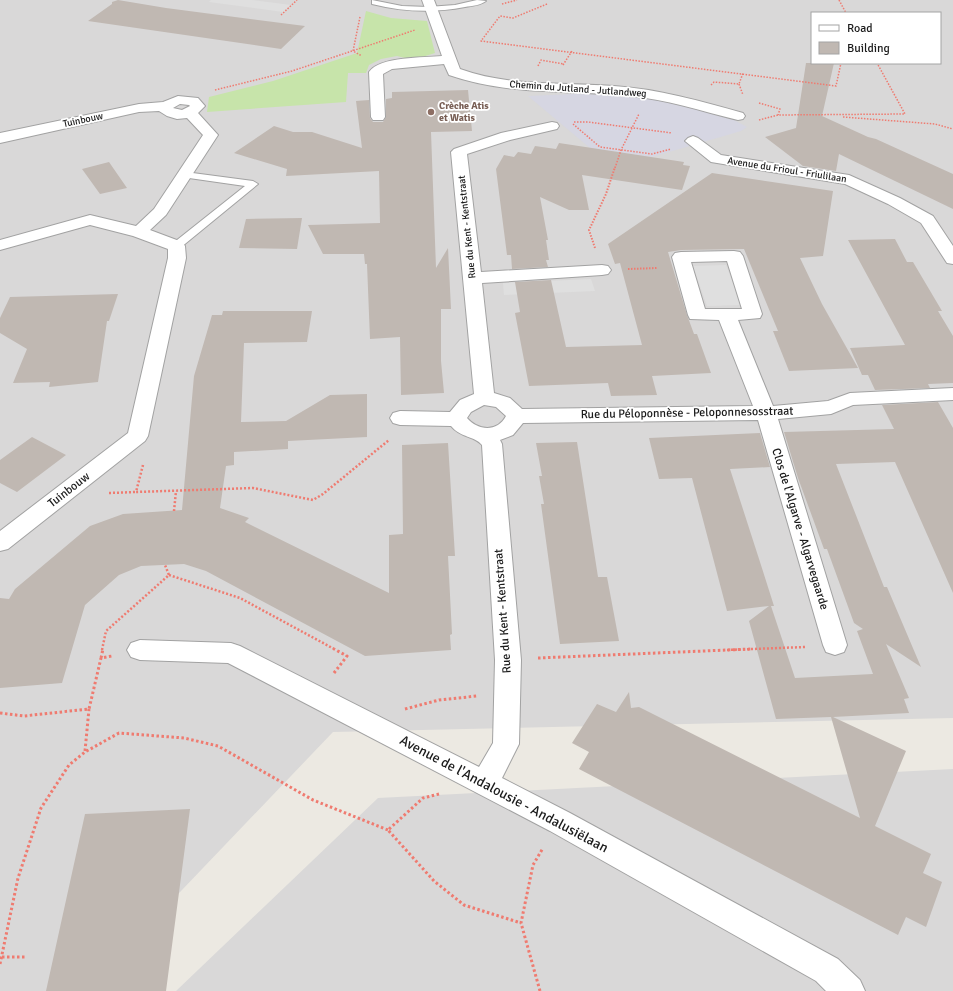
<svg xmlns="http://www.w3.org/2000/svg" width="953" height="991" viewBox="0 0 953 991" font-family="Signika,sans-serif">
	<rect width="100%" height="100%" fill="#ece9e2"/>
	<path fill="#d9d8d8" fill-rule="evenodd" d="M 0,0 L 953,0 L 953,718 L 333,732 L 139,935 L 63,991 L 0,991 ZM 812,13 L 940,13 L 940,63 L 812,63 Z
		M 953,769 L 953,991 L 176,991 L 378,798 Z"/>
	<path fill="#c7e4aa" d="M 366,11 L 391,18 L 427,21 L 435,53 L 413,60 L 397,56 L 381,59 L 369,65 L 366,73 L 348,73 L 346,102 L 207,112 L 209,97 L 273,81 L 357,53 Z"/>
	<path fill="#dfdfdf" d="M 211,0 L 252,0 L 291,5 L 283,12 L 209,2 Z
		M 726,265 L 741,305 L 707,306 L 693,266 Z
		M 591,279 L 595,291 L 504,295 L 503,283 Z"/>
	<path fill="#d6d6e2" d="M 575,94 L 619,95 L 662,100 L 734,120 L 747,127 L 741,131 L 652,157 L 590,148 L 528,96 Z"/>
	<path fill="#c0b8b2" d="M 118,0 L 166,8 L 305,26 L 281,49 L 88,21 L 112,4 L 112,2 Z
		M 806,63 L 834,63 L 822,116 L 868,137 L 876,139 L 953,174 L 953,209 L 839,154 L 836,171 L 803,166 L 765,137 L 796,128 Z
		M 468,90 L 472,131 L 431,132 L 436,268 L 448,248 L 451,309 L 441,309 L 441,361 L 444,393 L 401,395 L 400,337 L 370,339 L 367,264 L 365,264 L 364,254 L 323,254 L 308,225 L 380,223 L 379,171 L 286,176 L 287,169 L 234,153 L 274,126 L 293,132 L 312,132 L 362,148 L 356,101 L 369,100 L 370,118 L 373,122 L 383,122 L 386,117 L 386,99 L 392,98 L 392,92 Z
		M 559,143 L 684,162 L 683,165 L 690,166 L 682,190 L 582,175 L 589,210 L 569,210 L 540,197 L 548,240 L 546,240 L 549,260 L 546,260 L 548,267 L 512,269 L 511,255 L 507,255 L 496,169 L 504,155 L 514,157 L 518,152 L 531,154 L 535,146 L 556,149 Z
		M 109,162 L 127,188 L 100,194 L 82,169 Z
		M 712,173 L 833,191 L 823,256 L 800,258 L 822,304 L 858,368 L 789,371 L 773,331 L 778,331 L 744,249 L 681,250 L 668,252 L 687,315 L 694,334 L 697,334 L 711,373 L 652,376 L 657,395 L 611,396 L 608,383 L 529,386 L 515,313 L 520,312 L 515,282 L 551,280 L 566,347 L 642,345 L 620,263 L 615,264 L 608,244 Z
		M 302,218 L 297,249 L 239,248 L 246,219 Z
		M 895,239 L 907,262 L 913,262 L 942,311 L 938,311 L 953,336 L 953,383 L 928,384 L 930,388 L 875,390 L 868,375 L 862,375 L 850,348 L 905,345 L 848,240 Z
		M 118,294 L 109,321 L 107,321 L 98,382 L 49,387 L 50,382 L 13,383 L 27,349 L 0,333 L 0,318 L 10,297 Z
		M 223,311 L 312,311 L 307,342 L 244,343 L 241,422 L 286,421 L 330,395 L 367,394 L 367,437 L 288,441 L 288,449 L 234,452 L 234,465 L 226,466 L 220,508 L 249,518 L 245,522 L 389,593 L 389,535 L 403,534 L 402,445 L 448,443 L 455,556 L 448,556 L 452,634 L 450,635 L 451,650 L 365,656 L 206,571 L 184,564 L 141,566 L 119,575 L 85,605 L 62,683 L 0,688 L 0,598 L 9,599 L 15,589 L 90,526 L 123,514 L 182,510 L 194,376 L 212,315 L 222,315 Z
		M 938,402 L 953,428 L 953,593 L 895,462 L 836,464 L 884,587 L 887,587 L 921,667 L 886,644 L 909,698 L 904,699 L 909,713 L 833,717 L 906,751 L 875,826 L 931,854 L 923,873 L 942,882 L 926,927 L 906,917 L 898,935 L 579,769 L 589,752 L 572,743 L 597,704 L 616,712 L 629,692 L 631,708 L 639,707 L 860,818 L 831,717 L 776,719 L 749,621 L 769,606 L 727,611 L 692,478 L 659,479 L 649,438 L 760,433 L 770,467 L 730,469 L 760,562 L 774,606 L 771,606 L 795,678 L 873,674 L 857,631 L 863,629 L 854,623 L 827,549 L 824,549 L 798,478 L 784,432 L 894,429 L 882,405 Z
		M 32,437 L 66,455 L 17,492 L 0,483 L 0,460 Z
		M 577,442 L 598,577 L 607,577 L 619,641 L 560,644 L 541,504 L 544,504 L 539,476 L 542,476 L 536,443 Z
		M 190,809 L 166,991 L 46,991 L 85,814 Z"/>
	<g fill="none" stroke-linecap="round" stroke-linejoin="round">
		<g stroke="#a2a2a2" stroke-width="2">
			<path id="lane" d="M 372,0 L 402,6 L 428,7 L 455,5 L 477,0 L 486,1 C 481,5 472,6 465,7 C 433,13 404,12 372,4 Z
				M 185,172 L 253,181 L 258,184 L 180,248 L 172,248 L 171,246 L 172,244 L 245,186 L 182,177 L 182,173 Z"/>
		</g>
		<g stroke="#a2a2a2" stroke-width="2">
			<path id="street" d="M 422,0 L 434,0 L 460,69 C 510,87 562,82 614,86 C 658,89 701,101 743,113 L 745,116 L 743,119 L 738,120 C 701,111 666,99 628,96 C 565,89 510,96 449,75 L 444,64 L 392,69 L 383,74 L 385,117 L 383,120 L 373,120 L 371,117 L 369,72 C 380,56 424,58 442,56 Z
				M 178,96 L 198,98 L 205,106 L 198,113 L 218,135 L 166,215 L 150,230 L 182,242 L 185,246 L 186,258 L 148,436 L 145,441 L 8,549 L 0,551 L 0,531 L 128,433 L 168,258 L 168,249 L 133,236 L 90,225 L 0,250 L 0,240 L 90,215 L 136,226 L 154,209 L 203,135 L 187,118 L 177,119 L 167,116 L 159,111 L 139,112 L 0,143 L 0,133 L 139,104 L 163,102 ZM 180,104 L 189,105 L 190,106 L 182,110 L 173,108 Z
				M 552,122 L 557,123 L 559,126 L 557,129 L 510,140 L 467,154 L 481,272 L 602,265 L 608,266 L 611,270 L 608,274 L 602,275 L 482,283 L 494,393 L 510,398 L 522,409 L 753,406 L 719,320 L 690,319 L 688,315 L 672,257 L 675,253 L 681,252 L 734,251 L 740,252 L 743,256 L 762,314 L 760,318 L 738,320 L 773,406 L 828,401 L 850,393 L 953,388 L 953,400 L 853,405 L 831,414 L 778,419 L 847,645 L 844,652 L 835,655 L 826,652 L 823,645 L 758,420 L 523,423 L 513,435 L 500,440 L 502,444 L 521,660 L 519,744 L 502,778 L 570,813 L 838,959 L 860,980 L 865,991 L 826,991 L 816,981 L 550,831 L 228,663 L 140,660 L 131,657 L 127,650 L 131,643 L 140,640 L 231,643 L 240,646 L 479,767 L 493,743 L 495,660 L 482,445 C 475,436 461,438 451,426 L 400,425 L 393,423 L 390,418 L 393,413 L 400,411 L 450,412 L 460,400 L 474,394 L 451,152 L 454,149 L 501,133 ZM 727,261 L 742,309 L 705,309 L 691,262 ZM 484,405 L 496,407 L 506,416 C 498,432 478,431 467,418 L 471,412 Z
				M 693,136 L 698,138 L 721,155 L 849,175 L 900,198 L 933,216 L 953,246 L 953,264 L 947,263 L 921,223 L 888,204 L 845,184 L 711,162 L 685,141 L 688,138 Z"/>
		</g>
		<path stroke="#ef7b70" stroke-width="1.5" stroke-dasharray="1.5 1.5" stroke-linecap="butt" d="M 839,0 L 846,13
			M 502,4 L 517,0
			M 547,4 L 513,18 L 500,16 L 481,41 L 836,86 L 841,63
			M 281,15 L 297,0
			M 360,17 L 353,51 L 362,56
			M 563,65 L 572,51
			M 538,66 L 541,60 L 564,64
			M 739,84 L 743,95
			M 711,85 L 714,82 L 739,84 L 743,73
			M 215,90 L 292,71 L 415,30
			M 759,103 L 780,109 L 778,115
			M 843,117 L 935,124 L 953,129
			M 759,120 L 778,115 L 905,114 L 877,63
			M 574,122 L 588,122 L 672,133
			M 573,124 L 600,147 L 652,154 L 671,149
			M 615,168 L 621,150 L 639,114"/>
		<path stroke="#ef7b70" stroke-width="2" stroke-dasharray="1.5 1.5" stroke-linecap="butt" d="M 595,248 L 589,230 L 606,194 L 615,167
			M 628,269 L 657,268"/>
		<path stroke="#ef7b70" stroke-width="2.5" stroke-dasharray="2 2" stroke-linecap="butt" d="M 143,465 L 136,492 L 253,488 L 313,500 L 323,494 L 389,440
			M 109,493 L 136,492
			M 174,511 L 176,491
			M 169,575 L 240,598 L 336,650
			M 102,650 L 106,631 L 169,575 L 165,565
			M 727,650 L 805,647"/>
		<path stroke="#ef7b70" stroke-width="3" stroke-dasharray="2.5 2.5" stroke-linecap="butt" d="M 101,658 L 103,649
			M 538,658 L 751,649
			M 334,673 L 347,656 L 334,649
			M 405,709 L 439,700 L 477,696
			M 0,713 L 24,716 L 89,709 L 101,658 L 112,656
			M 85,751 L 89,709
			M 439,794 L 423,798 L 388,830 L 434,881 L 464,905 L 521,923
			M 2,957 L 25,957
			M 0,964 L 18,878 L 41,808 L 69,765 L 85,752 L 119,733 L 184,738 L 218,746 L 313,800 L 388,830
			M 540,991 L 521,923 L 533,865 L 543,848"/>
		<use href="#lane" fill="#fff" fill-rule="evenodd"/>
		<use href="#street" fill="#fff" fill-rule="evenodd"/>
	</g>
	<circle fill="#8d6e63" stroke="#fff" stroke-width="1.5" cx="431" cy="112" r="4"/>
	<g text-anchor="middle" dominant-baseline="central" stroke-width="3.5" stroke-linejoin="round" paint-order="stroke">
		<g font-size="10" fill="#1b1b1b" stroke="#fff">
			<text transform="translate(578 89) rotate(4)">Chemin du Jutland - Jutlandweg</text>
			<text transform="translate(83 120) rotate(-12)">Tuinbouw</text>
			<text transform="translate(787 170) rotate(9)">Avenue du Frioul - Friulilaan</text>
			<text transform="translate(467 227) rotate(-96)">Rue du Kent - Kentstraat</text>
		</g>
		<g font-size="10" font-weight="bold" fill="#785e54" stroke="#fff" text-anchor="start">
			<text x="439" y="106">Crèche Atis<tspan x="439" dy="12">et Watis</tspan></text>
		</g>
		<g font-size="12" fill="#1b1b1b" stroke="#fff">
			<text transform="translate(687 413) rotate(-1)">Rue du Péloponnèse - Peloponnesosstraat</text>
			<text transform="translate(69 490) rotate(-38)">Tuinbouw</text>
			<text transform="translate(800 529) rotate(73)">Clos de l'Algarve - Algarvegaarde</text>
			<text transform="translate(503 611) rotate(-94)">Rue du Kent - Kentstraat</text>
		</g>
		<g font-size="14" fill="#1b1b1b" stroke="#fff">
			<text transform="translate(504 794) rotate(28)">Avenue de l'Andalousie - Andalusiëlaan</text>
		</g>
	</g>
	<rect x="811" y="12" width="130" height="52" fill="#ffffff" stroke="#a4a4a4"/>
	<rect x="819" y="25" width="20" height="6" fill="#ffffff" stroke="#a4a4a4"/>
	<text x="847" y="32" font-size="12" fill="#1b1b1b">Road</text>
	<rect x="819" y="42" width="20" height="12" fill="#c0b8b2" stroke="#a4a4a4"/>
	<text x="847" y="52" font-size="12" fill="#1b1b1b">Building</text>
</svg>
